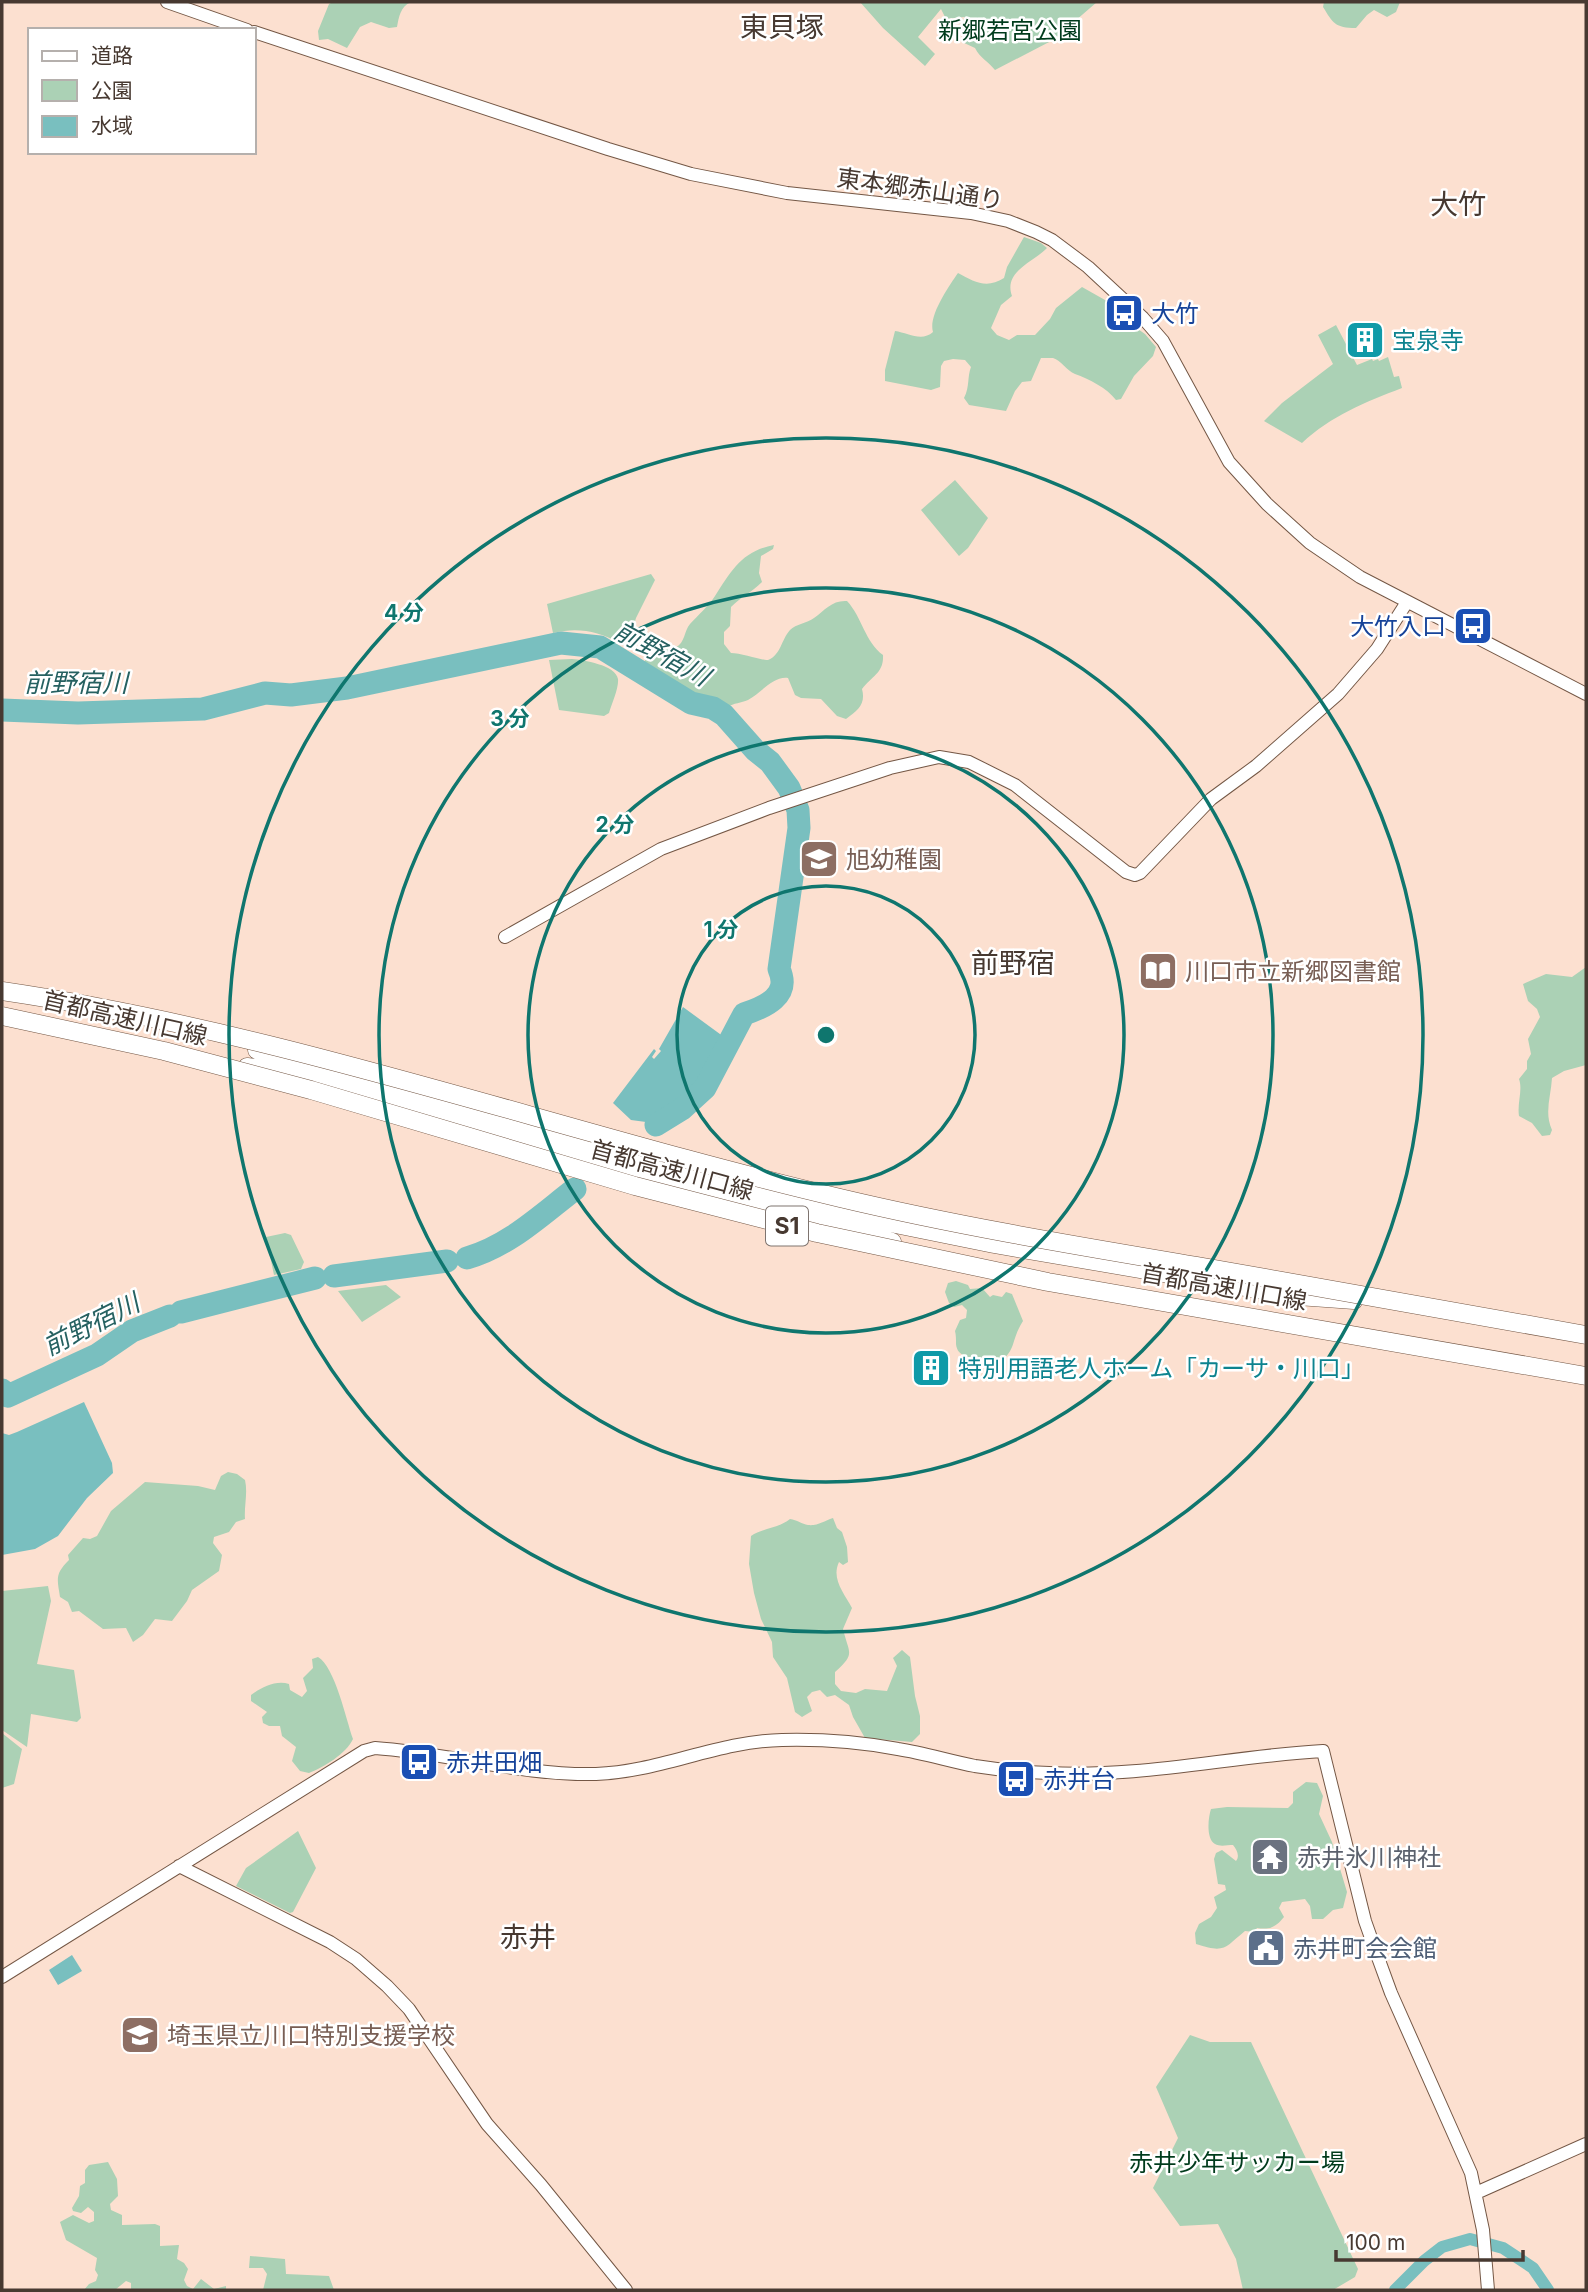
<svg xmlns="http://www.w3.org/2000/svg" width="1588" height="2292" viewBox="0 0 1588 2292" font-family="Inter,'Noto Sans JP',sans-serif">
	<rect width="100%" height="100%" fill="#fce0d0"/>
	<path fill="#abd1b5" d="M 333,2 L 411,2 C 400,7 399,17 397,27 L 389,28 L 371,22 L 360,27 L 347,48 L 328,39 L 319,40 L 318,31 L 329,4 Z
		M 860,2 L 1097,2 L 1053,40 L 995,70 C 988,61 980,58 975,48 L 962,42 L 964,33 L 971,24 L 964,17 L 946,19 L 941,9 L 918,37 L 935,54 L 925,66 L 883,28 Z
		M 1324,2 L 1400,2 L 1396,12 L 1387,17 L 1374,10 L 1367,15 L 1356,28 C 1335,28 1333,23 1323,7 Z
		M 1024,237 L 1041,243 L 1047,248 C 1034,262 1003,271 1012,296 L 1001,305 L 991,328 L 997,335 L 1009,340 L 1017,335 L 1035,335 L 1050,319 L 1056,308 L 1082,287 L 1105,300 L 1116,309 L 1119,316 L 1145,334 L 1156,347 L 1153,356 L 1134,376 L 1121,399 L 1116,400 C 1107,388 1089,379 1075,374 C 1067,371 1061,360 1053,358 C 1052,358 1042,358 1041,358 L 1031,381 L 1022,382 L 1015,391 L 1006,411 L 969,405 L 964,398 C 970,386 967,377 971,367 L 965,360 L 953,359 L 944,361 L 941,366 L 940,387 L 931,390 L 885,381 L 885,370 L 895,331 C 908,333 922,342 933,332 C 928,316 949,286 958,273 C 974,282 987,289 1004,278 L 1007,267 Z
		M 1336,325 L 1357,365 L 1372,359 L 1373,361 L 1378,359 L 1379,361 L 1388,357 L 1394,377 L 1399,376 L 1402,388 C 1365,402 1331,416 1302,443 L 1264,421 L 1282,403 L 1333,364 L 1318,335 Z
		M 955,480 L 988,518 L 968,548 L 959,556 L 921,510 Z
		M 774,545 L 773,549 L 761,556 L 759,573 L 762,582 C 752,592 741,597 731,607 L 730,626 L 724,632 L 724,644 L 731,653 C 741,653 764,661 768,660 C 781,655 781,640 790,630 C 796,624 807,623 814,618 C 825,610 832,600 847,601 C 862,617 865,642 883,655 C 884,673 872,676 862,689 C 866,704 858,710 846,719 L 837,716 L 821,699 L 801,698 L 795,695 L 788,678 C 773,676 761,693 748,700 C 741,703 734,703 727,707 C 715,701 699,703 689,697 C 674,687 657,677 641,667 L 648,656 L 644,650 L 645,642 C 655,643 667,652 676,647 C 685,643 684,631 690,624 C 698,615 708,607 715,596 C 732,570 742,551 774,545 Z
		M 651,574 L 655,580 L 636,618 L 630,638 L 620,643 C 597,631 578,627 553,633 L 547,604 Z
		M 572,659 C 583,660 616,665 618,679 C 619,688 612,703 609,713 L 604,716 L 559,710 L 549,660 Z
		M 1586,967 L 1586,1065 L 1564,1071 L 1552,1078 C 1551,1096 1544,1113 1552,1130 L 1550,1135 L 1542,1136 L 1532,1123 L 1519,1116 C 1517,1103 1523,1090 1519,1079 L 1527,1069 L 1527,1061 L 1531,1054 L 1528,1039 L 1540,1017 L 1537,1009 L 1528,1001 L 1523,984 L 1546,974 L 1572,977 Z
		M 285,1233 L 291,1235 L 304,1262 L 301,1269 L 274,1275 L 266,1237 Z
		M 956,1281 L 968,1285 L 970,1289 L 982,1288 L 990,1297 L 993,1295 L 1002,1297 L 1006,1292 L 1012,1294 L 1023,1321 C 1008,1345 1020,1349 991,1369 L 983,1367 L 981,1361 C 971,1358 957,1357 956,1344 C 956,1339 956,1335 955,1331 L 960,1320 L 966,1318 L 967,1310 L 962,1305 L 954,1307 L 949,1303 L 945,1292 L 948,1283 Z
		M 386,1285 L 401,1297 L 362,1322 L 338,1291 Z
		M 228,1472 L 237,1474 L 245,1480 C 248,1493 244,1506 245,1519 L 236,1522 L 229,1532 L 214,1537 L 213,1543 L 222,1555 L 219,1571 L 192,1590 L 187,1601 L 172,1621 L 155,1619 L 143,1635 L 133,1642 L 126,1628 L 103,1629 L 79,1611 L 72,1612 L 68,1602 L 60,1597 C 57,1578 55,1574 69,1560 L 68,1555 L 83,1538 L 90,1539 L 97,1536 L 111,1511 L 145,1482 L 198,1486 L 215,1490 L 221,1476 Z
		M 833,1518 L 837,1528 L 842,1532 L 847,1547 L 848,1562 L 843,1565 L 839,1562 C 831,1579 844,1593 852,1608 L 843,1629 C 849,1654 856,1653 835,1672 L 835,1684 L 841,1691 L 856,1693 L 865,1689 L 887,1691 L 897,1666 L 893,1658 L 902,1650 L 910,1657 L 915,1696 L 920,1716 L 920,1734 L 912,1742 L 865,1738 L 853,1717 L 849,1705 L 835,1695 L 827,1697 L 820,1690 L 812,1692 L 807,1697 L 812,1711 L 802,1717 L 795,1712 L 787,1678 L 773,1657 L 772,1642 L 761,1619 L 754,1593 L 749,1564 L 751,1536 C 763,1528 779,1528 790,1519 C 797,1520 802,1524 808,1525 C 818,1526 824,1521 833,1518 Z
		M 48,1586 L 51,1601 L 37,1664 L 74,1670 L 81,1718 L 77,1722 L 31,1714 L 27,1747 L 2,1730 L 2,1591 Z
		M 318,1657 C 335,1667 346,1719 353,1739 C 346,1754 324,1767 309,1773 L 300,1771 L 292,1761 L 296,1747 L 282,1736 L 280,1726 L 269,1726 L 263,1723 L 262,1717 L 267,1712 L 251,1701 L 251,1695 C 262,1687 276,1680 289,1684 L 290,1690 L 302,1697 L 307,1691 L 303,1678 L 313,1668 L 312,1659 Z
		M 2,1733 L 22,1749 L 14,1784 L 2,1788 Z
		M 1306,1782 L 1317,1783 L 1323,1796 L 1319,1814 L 1332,1842 L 1347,1892 L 1343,1908 L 1333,1910 L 1323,1919 L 1312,1919 L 1310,1906 L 1305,1899 L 1282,1902 L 1279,1908 L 1284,1917 C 1276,1927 1270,1930 1257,1928 L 1254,1932 L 1245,1931 C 1225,1947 1226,1954 1196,1944 L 1195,1933 L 1199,1924 L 1211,1917 L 1217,1908 L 1214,1897 L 1226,1890 L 1225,1885 L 1218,1884 L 1214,1859 L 1216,1853 L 1222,1850 L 1236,1861 C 1240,1856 1237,1850 1233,1845 C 1227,1845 1220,1847 1215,1844 C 1206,1839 1208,1818 1211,1809 L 1227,1807 L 1288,1808 L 1293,1803 L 1293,1792 Z
		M 298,1831 L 316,1868 L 293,1912 L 290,1913 L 236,1886 L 246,1868 Z
		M 1190,2035 L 1210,2042 L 1251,2042 L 1358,2269 L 1355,2277 L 1333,2290 L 1243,2290 L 1236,2259 L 1218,2224 L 1180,2226 L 1153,2188 L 1178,2138 L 1156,2087 Z
		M 108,2162 L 117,2179 L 118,2196 L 110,2204 L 111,2210 L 122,2215 L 122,2225 L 155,2224 L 160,2226 L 160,2246 L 179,2245 L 177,2259 L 184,2263 L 188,2269 L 184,2280 L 187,2286 L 193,2289 L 201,2279 L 214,2289 L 226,2286 L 226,2290 L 131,2290 L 131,2283 L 126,2281 L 115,2290 L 84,2290 L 89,2284 L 96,2281 L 98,2275 L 95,2270 L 97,2258 L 66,2240 L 60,2222 L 73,2215 L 89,2223 L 94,2221 L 94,2212 L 88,2207 L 81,2213 L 73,2211 L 72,2208 L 79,2196 L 80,2186 L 85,2183 L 85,2170 L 89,2165 Z
		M 250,2256 L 285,2259 L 286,2274 L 329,2276 L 334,2290 L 263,2290 L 267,2274 L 263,2268 L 249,2268 Z"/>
	<path fill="#79bfbf" d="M 683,1007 L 724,1037 L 695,1086 L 672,1106 L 646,1122 L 631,1120 L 613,1103 L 654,1049 L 656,1051 L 652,1057 L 654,1059 L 661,1051 L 659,1049 Z
		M 84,1402 L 112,1463 L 113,1473 L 87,1498 L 58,1536 L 35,1549 L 2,1555 L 2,1433 L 9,1435 L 17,1432 Z
		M 72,1955 L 82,1971 L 58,1985 L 49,1970 Z"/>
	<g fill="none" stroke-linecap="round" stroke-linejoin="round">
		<path stroke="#79bfbf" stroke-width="12" d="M 1395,2290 L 1424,2261 L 1442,2247 L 1470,2239 L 1503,2248 L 1533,2268 L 1548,2290"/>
		<path stroke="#79bfbf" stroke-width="23" d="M 2,710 L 78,713 L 203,709 L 265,693 L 291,695 L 347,688 L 561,643 L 600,647 L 691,703 L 713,708 L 724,715 L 755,750 L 770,762 L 789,788 L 798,810 L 799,828 L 779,969 C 791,996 765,1007 744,1014 L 705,1088 L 682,1109 L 656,1125
			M 467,1258 C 509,1246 541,1215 575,1189
			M 334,1276 L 447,1261
			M 181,1312 L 315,1278
			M 2,1390 L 8,1396 L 97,1355 L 132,1331 L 170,1316"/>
		<g stroke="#745745" stroke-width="14">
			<path id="tertiary" d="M 167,2 L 247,30
				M 254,32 L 608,149 L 691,174 L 787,193 L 971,213 L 1008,221 L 1036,232 L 1052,240 L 1088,267 L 1143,318 L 1163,341 L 1229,462 L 1267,504 L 1310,543 L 1360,577 L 1586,694
				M 505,937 L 661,849 L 769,808 L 890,768 L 939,757 L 969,762 L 1015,785 L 1126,872 L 1135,875 L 1140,873 L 1211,799 L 1256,766 L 1338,694 L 1377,649 L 1407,602
				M 179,1866 L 330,1942 L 356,1959 L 387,1986 L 409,2009 L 487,2124 L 541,2185 L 626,2290
				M 2,1977 L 364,1751 L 375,1748 C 448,1753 524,1776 596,1774 C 659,1772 718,1741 782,1740 C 821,1739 860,1742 898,1749 C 924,1753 949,1761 975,1766 C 1000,1770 1024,1772 1049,1773 C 1140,1778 1232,1756 1323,1751 L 1365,1921 L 1376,1952 L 1391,1993 L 1471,2173 L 1483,2230 L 1488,2290
				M 1476,2193 L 1586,2144"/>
		</g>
		<g stroke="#745745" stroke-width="19">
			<path id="motorway" d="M 257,1050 L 846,1214 L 994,1244 L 1298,1296 L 1354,1300
				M 247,1067 L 271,1070 L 358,1093 L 892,1242"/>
		</g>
		<use href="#tertiary" stroke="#fff" stroke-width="12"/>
		<use href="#motorway" stroke="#fff" stroke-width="18"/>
		<g stroke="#745745" stroke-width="19" stroke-linecap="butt">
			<path id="motorway-bridge" d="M 2,991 C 288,1033 560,1132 840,1198 C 962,1227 1085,1247 1209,1268 C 1335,1290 1461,1312 1586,1335
				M 2,1016 L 164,1051 L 311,1090 L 635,1186 L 817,1233 L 1048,1282 L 1586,1376"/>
		</g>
		<use href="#motorway-bridge" stroke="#fff" stroke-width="18"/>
	</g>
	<g fill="none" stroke="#0f766e" stroke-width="3.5">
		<circle cx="826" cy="1035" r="149"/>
		<circle cx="826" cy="1035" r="298"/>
		<circle cx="826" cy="1035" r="447"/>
		<circle cx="826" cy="1035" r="597"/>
	</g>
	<defs>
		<g id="bus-square" transform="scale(2.0125)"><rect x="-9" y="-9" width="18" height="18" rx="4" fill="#1a4fb4" stroke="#fff"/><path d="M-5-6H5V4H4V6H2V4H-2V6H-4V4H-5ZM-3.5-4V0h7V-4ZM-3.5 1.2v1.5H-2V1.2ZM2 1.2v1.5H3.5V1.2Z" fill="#fff"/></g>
		<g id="building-square" transform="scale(2.0125)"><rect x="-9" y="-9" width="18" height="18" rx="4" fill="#0f9aa8" stroke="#fff"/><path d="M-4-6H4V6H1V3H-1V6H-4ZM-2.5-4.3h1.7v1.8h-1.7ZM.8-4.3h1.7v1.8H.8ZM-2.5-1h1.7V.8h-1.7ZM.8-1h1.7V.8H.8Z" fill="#fff"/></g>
		<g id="school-square" transform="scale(2.0125)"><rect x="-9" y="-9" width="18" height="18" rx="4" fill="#8d6e63" stroke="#fff"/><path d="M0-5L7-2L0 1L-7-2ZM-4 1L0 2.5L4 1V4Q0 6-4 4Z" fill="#fff"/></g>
		<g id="library-square" transform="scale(2.0125)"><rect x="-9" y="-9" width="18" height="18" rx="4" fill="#8d6e63" stroke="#fff"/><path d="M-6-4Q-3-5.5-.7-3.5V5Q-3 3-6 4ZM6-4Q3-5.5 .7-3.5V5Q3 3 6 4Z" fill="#fff"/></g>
		<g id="temple-square" transform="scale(2.0125)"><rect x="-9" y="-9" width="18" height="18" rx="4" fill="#6b7280" stroke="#fff"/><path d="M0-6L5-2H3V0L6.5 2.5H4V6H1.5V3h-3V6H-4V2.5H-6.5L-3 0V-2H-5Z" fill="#fff"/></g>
		<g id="civic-square" transform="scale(2.0125)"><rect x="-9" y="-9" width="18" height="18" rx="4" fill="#5c6f8a" stroke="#fff"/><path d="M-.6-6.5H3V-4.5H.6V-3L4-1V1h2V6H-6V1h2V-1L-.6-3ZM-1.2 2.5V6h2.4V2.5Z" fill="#fff"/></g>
	</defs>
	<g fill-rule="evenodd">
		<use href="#bus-square" x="1124" y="313"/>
		<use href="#building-square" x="1365" y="340"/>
		<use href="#bus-square" x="1473" y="626"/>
		<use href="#school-square" x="819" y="859"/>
		<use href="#library-square" x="1158" y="971"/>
		<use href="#building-square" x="931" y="1368"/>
		<use href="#bus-square" x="419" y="1762"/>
		<use href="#bus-square" x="1016" y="1779"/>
		<use href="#temple-square" x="1270" y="1857"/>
		<use href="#civic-square" x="1266" y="1948"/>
		<use href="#school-square" x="140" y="2035"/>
	</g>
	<g text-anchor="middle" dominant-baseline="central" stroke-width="5" stroke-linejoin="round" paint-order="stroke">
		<rect fill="#fff" stroke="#7e746f" stroke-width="2" x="766" y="1206.5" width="42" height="39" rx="5"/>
		<g font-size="23" font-weight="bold" fill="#473931">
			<text x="787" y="1226">S1</text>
		</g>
		<g font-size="24" fill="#003b1c" stroke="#fff">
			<text x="1010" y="30">新郷若宮公園</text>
			<text x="1237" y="2162">赤井少年サッカー場</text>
		</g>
		<g font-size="24" fill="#473931" stroke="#fff">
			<text transform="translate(920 189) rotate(8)">東本郷赤山通り</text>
			<text transform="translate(125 1018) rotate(13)">首都高速川口線</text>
			<text transform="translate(672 1170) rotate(15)">首都高速川口線</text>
			<text transform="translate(1224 1287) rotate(10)">首都高速川口線</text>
		</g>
		<g font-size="24" fill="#164399" stroke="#fff" text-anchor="start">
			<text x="1151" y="313">大竹</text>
			<text x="1446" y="626" text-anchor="end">大竹入口</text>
			<text x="446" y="1762">赤井田畑</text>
			<text x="1043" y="1779">赤井台</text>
		</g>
		<g font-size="24" fill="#0d838f" stroke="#fff" text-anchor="start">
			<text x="1392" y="340">宝泉寺</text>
			<text x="958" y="1368">特別用語老人ホーム「カーサ・川口」</text>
		</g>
		<g font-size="24" fill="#785e54" stroke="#fff" text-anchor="start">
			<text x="846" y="859">旭幼稚園</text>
			<text x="1185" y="971">川口市立新郷図書館</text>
			<text x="167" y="2035">埼玉県立川口特別支援学校</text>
		</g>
		<g font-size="24" fill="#5b616d" stroke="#fff" text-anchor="start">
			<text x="1297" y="1857">赤井氷川神社</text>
		</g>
		<g font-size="24" fill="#4e5e75" stroke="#fff" text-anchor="start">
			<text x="1293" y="1948">赤井町会会館</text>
		</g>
		<g font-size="26" font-style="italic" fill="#266161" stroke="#fff">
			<text transform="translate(662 653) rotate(29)">前野宿川</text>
			<text x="76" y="682">前野宿川</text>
			<text transform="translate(91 1324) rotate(-27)">前野宿川</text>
		</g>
		<g font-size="28" fill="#473931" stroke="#fff">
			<text x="782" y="27">東貝塚</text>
			<text x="1458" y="204">大竹</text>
			<text x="1013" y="963">前野宿</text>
			<text x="528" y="1937">赤井</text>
		</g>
	</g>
	<circle cx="826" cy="1035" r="10" fill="#0f766e" stroke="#fff" stroke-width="3.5"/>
	<g font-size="21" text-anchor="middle" font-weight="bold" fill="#0f766e" stroke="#fff" stroke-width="5" stroke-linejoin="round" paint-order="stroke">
		<text x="404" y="620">4 分</text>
		<text x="510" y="726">3 分</text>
		<text x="615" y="832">2 分</text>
		<text x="721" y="937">1 分</text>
	</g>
	<rect width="1588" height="2292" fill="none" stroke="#473931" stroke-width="7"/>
	<rect x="28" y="28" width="228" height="126" fill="#ffffff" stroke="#b5b0ad" stroke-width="2"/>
	<rect x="42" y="51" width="35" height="10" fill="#ffffff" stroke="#b5b0ad" stroke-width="2"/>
	<text x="91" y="63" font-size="21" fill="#473931">道路</text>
	<rect x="42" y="80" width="35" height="21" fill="#abd1b5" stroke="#b5b0ad" stroke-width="2"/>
	<text x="91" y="98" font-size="21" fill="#473931">公園</text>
	<rect x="42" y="116" width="35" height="21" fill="#79bfbf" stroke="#b5b0ad" stroke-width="2"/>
	<text x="91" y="133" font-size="21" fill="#473931">水域</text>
	<path d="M1336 2250v10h187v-10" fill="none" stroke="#473931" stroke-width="3.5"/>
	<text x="1346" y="2250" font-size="21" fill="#473931" stroke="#ffffff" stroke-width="5" paint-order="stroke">100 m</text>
</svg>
